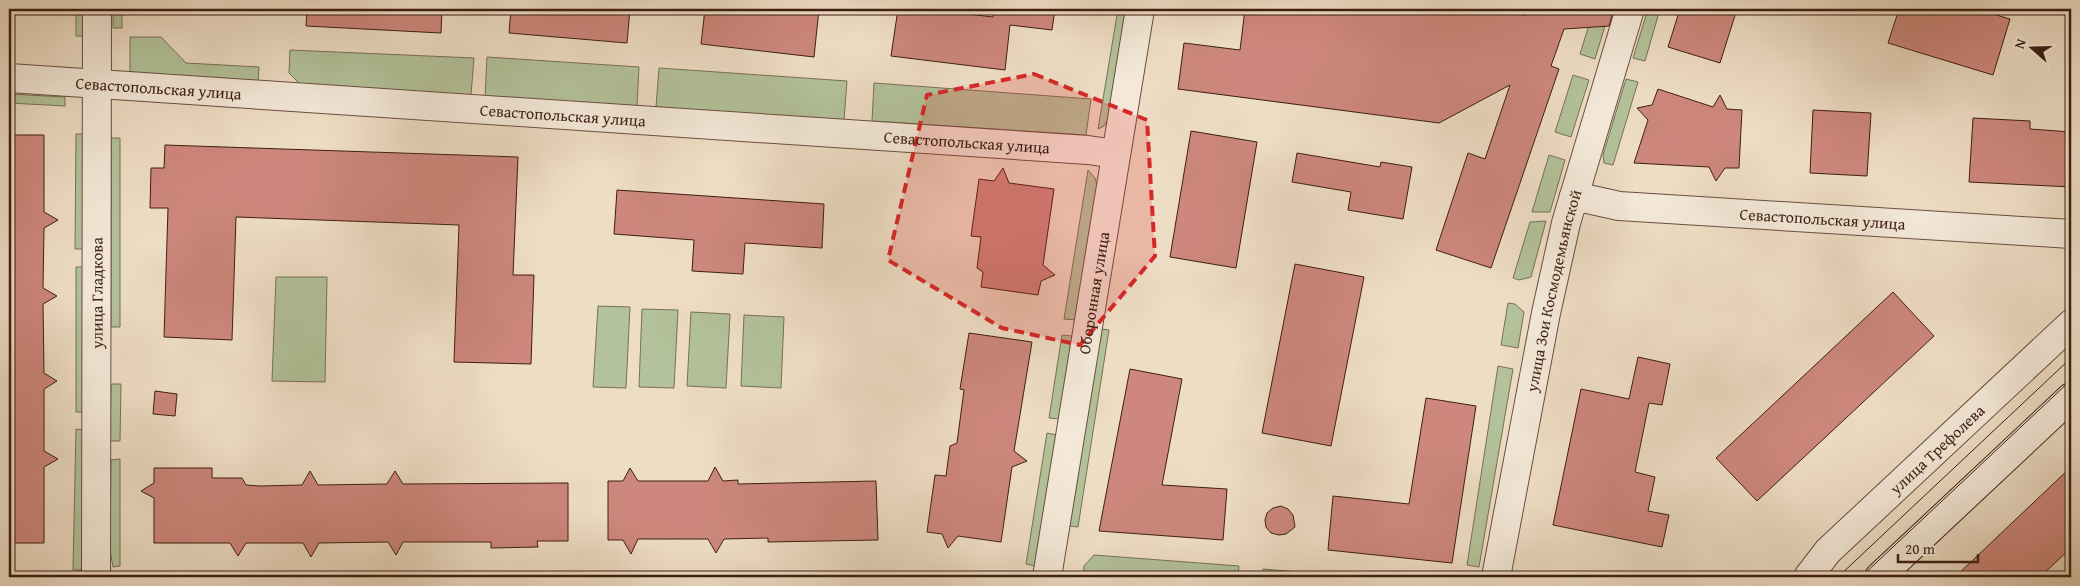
<svg xmlns="http://www.w3.org/2000/svg" width="2080" height="586" viewBox="0 0 2080 586" font-family="'Gentium Book Plus',serif">
	<rect width="100%" height="100%" fill="#eeddc5"/>
	<filter id="stains"><feTurbulence type="fractalNoise" baseFrequency=".004" numOctaves="4"/><feColorMatrix values="0 0 0 0 .2 0 0 0 0 .09 0 0 0 0 .02 0 0 0 .5 -.17"/></filter>
	<radialGradient id="worn" r=".72"><stop offset=".6" stop-color="#630" stop-opacity="0"/><stop offset="1" stop-color="#630" stop-opacity=".3"/></radialGradient>
	<path fill="#b3c29a" stroke="#787056" d="M 76,9 L 84,9 L 84,36 L 76,36 Z
		M 113,9 L 122,9 L 122,28 L 113,28 Z
		M 1118,9 L 1127,9 L 1109,118 L 1104,126 L 1098,129 Z
		M 1594,9 L 1610,9 L 1595,59 L 1580,54 Z
		M 1648,9 L 1660,9 L 1645,61 L 1633,58 Z
		M 130,37 L 161,37 L 186,63 L 259,67 L 258,82 L 130,72 Z
		M 290,50 L 474,58 L 471,95 L 302,86 L 289,73 Z
		M 487,57 L 639,67 L 637,106 L 485,97 Z
		M 659,68 L 847,81 L 844,120 L 656,107 Z
		M 1573,75 L 1589,80 L 1571,137 L 1555,132 Z
		M 1626,79 L 1638,82 L 1613,165 L 1604,163 L 1603,155 Z
		M 874,83 L 1091,99 L 1086,135 L 872,121 Z
		M 9,94 L 65,97 L 65,106 L 9,103 Z
		M 76,134 L 85,134 L 84,249 L 75,249 Z
		M 111,138 L 120,138 L 120,327 L 111,327 Z
		M 1549,155 L 1565,160 L 1550,212 L 1532,212 Z
		M 1088,170 L 1095,178 L 1098,188 L 1076,320 L 1064,319 Z
		M 1546,221 L 1531,277 L 1519,280 L 1513,278 L 1530,222 Z
		M 76,267 L 84,267 L 84,412 L 76,412 Z
		M 276,277 L 327,277 L 325,382 L 272,381 Z
		M 1508,303 L 1515,304 L 1524,312 L 1518,348 L 1501,345 Z
		M 598,306 L 630,307 L 626,388 L 593,387 Z
		M 642,309 L 678,310 L 674,388 L 639,387 Z
		M 691,312 L 730,314 L 726,388 L 687,386 Z
		M 744,315 L 784,317 L 781,388 L 741,386 Z
		M 1101,329 L 1109,330 L 1078,527 L 1069,526 Z
		M 1062,335 L 1072,336 L 1060,419 L 1049,418 Z
		M 1498,366 L 1513,369 L 1479,567 L 1467,565 Z
		M 111,384 L 121,384 L 120,441 L 110,441 Z
		M 76,429 L 84,430 L 83,554 L 81,570 L 73,570 Z
		M 1047,433 L 1057,435 L 1040,547 L 1035,566 L 1026,564 Z
		M 120,459 L 120,566 L 113,567 L 110,550 L 111,460 Z
		M 1094,555 L 1239,566 L 1238,577 L 1083,577 L 1084,566 Z
		M 1263,569 L 1357,577 L 1263,577 Z"/>
	<path fill="#cd877c" stroke="#3d1e12" d="M 307,9 L 442,9 L 441,33 L 306,26 Z
		M 511,9 L 630,9 L 627,43 L 509,33 Z
		M 705,9 L 819,9 L 814,57 L 701,44 Z
		M 898,9 L 926,9 L 993,17 L 993,9 L 1055,9 L 1052,30 L 1010,25 L 1005,70 L 891,56 Z
		M 1245,9 L 1448,9 L 1526,15 L 1528,9 L 1611,9 L 1612,16 L 1609,26 L 1564,29 L 1551,66 L 1559,69 L 1491,268 L 1436,250 L 1468,153 L 1485,159 L 1510,85 L 1439,123 L 1178,89 L 1184,43 L 1240,50 Z
		M 1680,9 L 1737,9 L 1720,63 L 1668,47 Z
		M 1899,9 L 1976,9 L 2010,19 L 1993,75 L 1888,43 Z
		M 1658,89 L 1713,107 L 1720,95 L 1727,109 L 1742,110 L 1739,168 L 1725,168 L 1716,181 L 1709,167 L 1634,163 L 1648,120 L 1637,108 L 1652,105 Z
		M 1813,110 L 1871,113 L 1867,176 L 1810,173 Z
		M 1973,118 L 2030,121 L 2030,129 L 2071,132 L 2071,187 L 1969,182 Z
		M 1191,131 L 1257,142 L 1236,268 L 1170,257 Z
		M 9,135 L 44,135 L 44,212 L 58,220 L 44,228 L 43,288 L 57,296 L 43,304 L 44,373 L 57,381 L 44,389 L 44,451 L 58,459 L 44,467 L 44,543 L 9,543 Z
		M 165,145 L 518,157 L 513,275 L 534,275 L 531,364 L 454,362 L 459,225 L 236,217 L 232,340 L 164,337 L 168,208 L 150,208 L 151,168 L 164,168 Z
		M 1297,153 L 1380,167 L 1381,162 L 1412,167 L 1403,219 L 1348,210 L 1351,192 L 1292,182 Z
		M 1003,168 L 1009,183 L 1054,189 L 1043,265 L 1055,275 L 1041,281 L 1038,295 L 981,287 L 983,272 L 977,268 L 981,237 L 971,236 L 979,179 L 994,181 Z
		M 617,190 L 824,204 L 822,248 L 745,243 L 743,274 L 692,271 L 694,240 L 614,234 Z
		M 1295,264 L 1364,277 L 1331,446 L 1262,433 Z
		M 1893,292 L 1934,336 L 1757,501 L 1716,458 Z
		M 969,333 L 1032,342 L 1014,451 L 1027,461 L 1012,467 L 1001,542 L 958,536 L 948,548 L 942,534 L 927,532 L 935,475 L 946,476 L 950,446 L 957,443 L 964,390 L 960,389 Z
		M 1638,357 L 1670,364 L 1662,405 L 1649,403 L 1635,472 L 1655,477 L 1648,511 L 1669,515 L 1662,547 L 1553,525 L 1581,389 L 1629,399 Z
		M 1130,369 L 1182,379 L 1162,485 L 1227,489 L 1223,540 L 1099,531 Z
		M 155,391 L 177,394 L 175,416 L 153,414 Z
		M 1426,398 L 1476,406 L 1452,563 L 1328,550 L 1333,496 L 1409,504 Z
		M 715,467 L 723,481 L 738,480 L 738,484 L 876,481 L 878,540 L 768,542 L 768,538 L 724,539 L 716,553 L 708,539 L 638,539 L 631,554 L 623,540 L 608,540 L 608,481 L 623,481 L 630,468 L 638,481 L 708,481 Z
		M 2071,467 L 2071,548 L 2040,577 L 1955,577 Z
		M 154,468 L 212,468 L 212,478 L 242,478 L 246,485 L 260,486 L 302,485 L 310,471 L 318,485 L 387,484 L 395,471 L 403,484 L 568,483 L 568,541 L 537,541 L 538,547 L 491,548 L 491,542 L 403,542 L 396,555 L 388,542 L 319,543 L 311,557 L 303,543 L 246,543 L 238,556 L 230,543 L 154,543 L 154,498 L 141,491 L 154,483 Z
		M 1281,506 L 1288,509 L 1293,515 L 1295,527 L 1286,534 L 1279,535 L 1271,533 L 1266,527 L 1265,520 L 1267,513 L 1273,508 Z"/>
	<g fill="none" stroke-linecap="round" stroke-linejoin="round">
		<g stroke="#694e3f" stroke-width="30">
			<g id="minor">
				<path id="s1" d="M 9,78 L 1088,150 L 1116,154"/>
				<path id="s2" d="M 1574,196 L 1619,206 L 2071,234"/>
				<path id="s3" d="M 96,577 L 97,9"/>
				<path id="s4" d="M 1047,577 L 1140,9"/>
				<path id="s5" d="M 1496,577 L 1546,313 L 1566,223 L 1630,9"/>
			</g>
		</g>
		<g stroke="#694e3f" stroke-width="30">
			<g id="tertiary">
				<path id="s6" d="M 1808,577 L 1828,551 L 2071,324"/>
			</g>
		</g>
		<g stroke="#3d1e12" stroke-width="30">
			<path id="secondary" d="M 1879,577 L 2071,397"/>
		</g>
		<use href="#minor" stroke="#f4e9d9" stroke-width="28"/>
		<use href="#tertiary" stroke="#f4e9d9" stroke-width="28"/>
		<use href="#secondary" stroke="#f4e9d9" stroke-width="28"/>
		<path stroke="#3d1e12" stroke-width="1" d="M 1838,577 L 2071,358
			M 1861,577 L 2071,380"/>
	</g>
	<path fill="#d62828" fill-opacity="0.2" stroke="#d62828" stroke-width="4" stroke-dasharray="10 6" stroke-linejoin="round" d="M 1034,74 L 1147,120 L 1155,256 L 1080,345 L 1002,328 L 888,260 L 927,95 Z"/>
	<g text-anchor="middle" dominant-baseline="central" stroke-width="5" stroke-linejoin="round" paint-order="stroke">
		<g font-size="16" fill="#3d1e12" stroke="#f4e9d9">
			<text stroke="none"><textPath href="#s1" startOffset="150">Севастопольская улица</textPath></text>
			<text stroke="none"><textPath href="#s1" startOffset="555">Севастопольская улица</textPath></text>
			<text stroke="none"><textPath href="#s1" startOffset="960">Севастопольская улица</textPath></text>
			<text stroke="none"><textPath href="#s2" startOffset="250">Севастопольская улица</textPath></text>
			<text stroke="none"><textPath href="#s5" startOffset="292">улица Зои Космодемьянской</textPath></text>
			<text stroke="none"><textPath href="#s3" startOffset="284">улица Гладкова</textPath></text>
			<text stroke="none"><textPath href="#s4" startOffset="288">Оборонная улица</textPath></text>
			<text stroke="none"><textPath href="#s6" startOffset="182">улица Трефолева</textPath></text>
		</g>
	</g>
	<rect width="2080" height="586" fill="none" stroke="#eeddc5" stroke-width="30"/>
	<rect x="10" y="10" width="2060" height="566" fill="none" stroke="#3d1e12" stroke-width="2.5"/>
	<rect x="15" y="15" width="2050" height="556" fill="none" stroke="#3d1e12"/>
	<g transform="translate(2032 48) rotate(290)" stroke="#f4e9d9" stroke-width="4" paint-order="stroke">
	<path d="M0-4L9 19L0 12L-9 19Z" fill="#3d1e12"/>
	<text y="-8" font-size="14" font-weight="bold" text-anchor="middle" fill="#3d1e12">N</text>
	</g>
	<path d="M1898 554v8h80v-8" fill="none" stroke="#3d1e12" stroke-width="2.5"/>
	<text x="1905" y="554" font-size="15" fill="#3d1e12" stroke="#f4e9d9" stroke-width="4" paint-order="stroke">20 m</text>
	<rect width="100%" height="100%" filter="url(#stains)"/>
	<rect width="100%" height="100%" fill="url(#worn)"/>
</svg>
